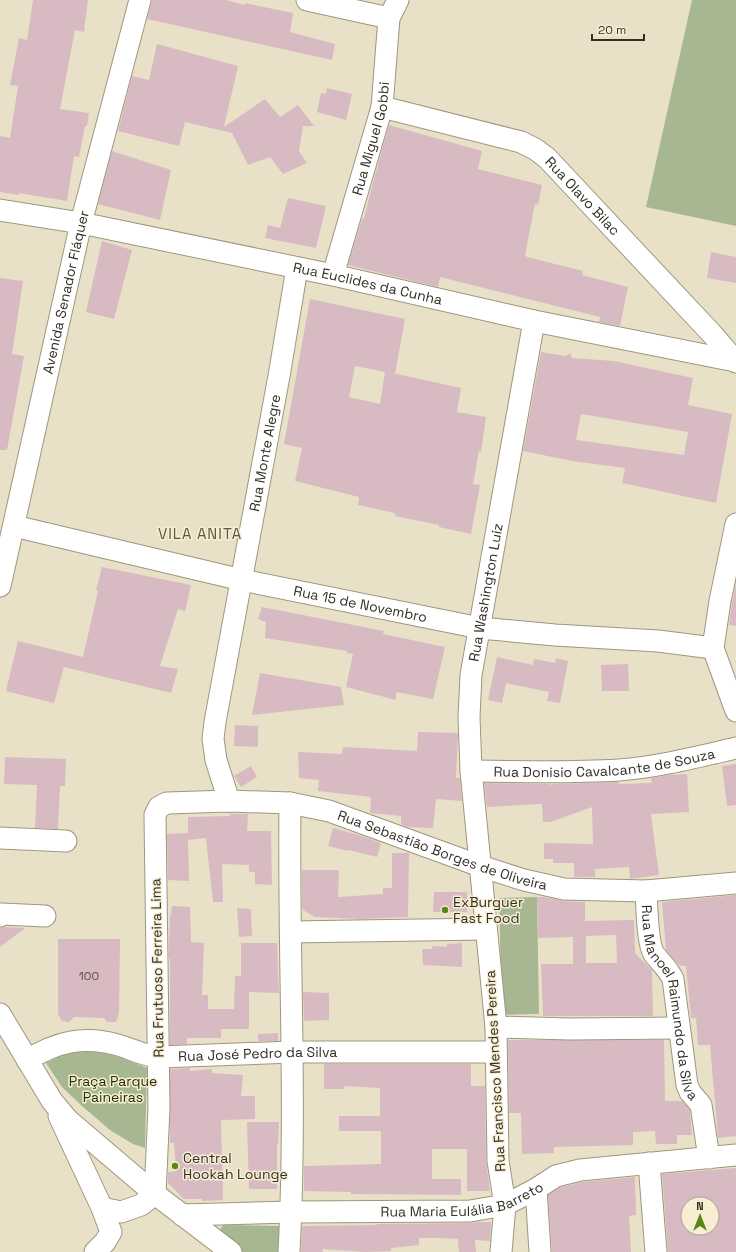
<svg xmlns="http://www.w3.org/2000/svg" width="736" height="1252" viewBox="0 0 736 1252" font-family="'Space Grotesk',sans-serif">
	<rect width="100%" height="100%" fill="#e9e1c7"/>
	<path fill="#a7b792" d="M 692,0 L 736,0 L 736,226 L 646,207 Z
		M 537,897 L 539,1014 L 502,1015 L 499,898 Z
		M 79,1051 C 105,1051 123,1058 147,1068 L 145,1148 L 133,1144 L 110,1130 L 82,1106 L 62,1087 L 46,1063 L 67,1053 Z
		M 223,1225 L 282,1226 L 282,1252 L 243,1252 L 218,1233 Z"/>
	<path fill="#d7bac2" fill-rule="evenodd" d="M 33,0 L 88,0 L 84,32 L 75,30 L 60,109 L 89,113 L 87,126 L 85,126 L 79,157 L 74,156 L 67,201 L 19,193 L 19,195 L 0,192 L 0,136 L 10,138 L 18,86 L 10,85 L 19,38 L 27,40 Z
		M 152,0 L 226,0 L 245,5 L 245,3 L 293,13 L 290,32 L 335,44 L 332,60 L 147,19 Z
		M 157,44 L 238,66 L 224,127 L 265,99 L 280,117 L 298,105 L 314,126 L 303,126 L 299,151 L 307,163 L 283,174 L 270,157 L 248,165 L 232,133 L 185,122 L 179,146 L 118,131 L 132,76 L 149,80 Z
		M 327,88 L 352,94 L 346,120 L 317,112 L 321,93 L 326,94 Z
		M 389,125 L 482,151 L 478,169 L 542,185 L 538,205 L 535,204 L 525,255 L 527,257 L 583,271 L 582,275 L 628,287 L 620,326 L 599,322 L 600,317 L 440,277 L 438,287 L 348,265 L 362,219 L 364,219 L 373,182 Z
		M 112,151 L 171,170 L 160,220 L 98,204 Z
		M 288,198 L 326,206 L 316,248 L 265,238 L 268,225 L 280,228 Z
		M 102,241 L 132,250 L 114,319 L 86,312 Z
		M 711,252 L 736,257 L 736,283 L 707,278 Z
		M 0,278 L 23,281 L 12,354 L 24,356 L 7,450 L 0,450 Z
		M 310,299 L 405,319 L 395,374 L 388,372 L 461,388 L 457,412 L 486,417 L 481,452 L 479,451 L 473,484 L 480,485 L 471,534 L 439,527 L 439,525 L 395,516 L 395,513 L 358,505 L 359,497 L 295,481 L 302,448 L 284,444 ZM 355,366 L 385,372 L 380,404 L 349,397 Z
		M 541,352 L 566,356 L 570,353 L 572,358 L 614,361 L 693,378 L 688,405 L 732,414 L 716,503 L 622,483 L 625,468 L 572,461 L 523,451 ZM 581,414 L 688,432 L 684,455 L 576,440 Z
		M 102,567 L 191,585 L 185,611 L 178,609 L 160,666 L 178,669 L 171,693 L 64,667 L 54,703 L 6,691 L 18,641 L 83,657 L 98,591 L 96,590 Z
		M 736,583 L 736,626 L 729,625 L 732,603 Z
		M 262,607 L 384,631 L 383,634 L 445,647 L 433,699 L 396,692 L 396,700 L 346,687 L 353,654 L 347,653 L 347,651 L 265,638 L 266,622 L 258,619 Z
		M 497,657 L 533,665 L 534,659 L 555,663 L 556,658 L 568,661 L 560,703 L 547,701 L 549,692 L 506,683 L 502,703 L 488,700 Z
		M 628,664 L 629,691 L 602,691 L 601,665 Z
		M 260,673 L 341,687 L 344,705 L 252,715 Z
		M 235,725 L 258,726 L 258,747 L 234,746 Z
		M 418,732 L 458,733 L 456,778 L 460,778 L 462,801 L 436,799 L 433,828 L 407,827 L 401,824 L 401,816 L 370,813 L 371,797 L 318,791 L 319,780 L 299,778 L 298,752 L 342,754 L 343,747 L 417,751 Z
		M 5,757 L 66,759 L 65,786 L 60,786 L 58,829 L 35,828 L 37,785 L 4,784 Z
		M 736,764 L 736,805 L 727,806 L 722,766 Z
		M 251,766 L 257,777 L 241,787 L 234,776 Z
		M 687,774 L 689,812 L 651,814 L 659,875 L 630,879 L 629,867 L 595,869 L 595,877 L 574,877 L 574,863 L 553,863 L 553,859 L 544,859 L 544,843 L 593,844 L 592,807 L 551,822 L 543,822 L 542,804 L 487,807 L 484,783 L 550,784 L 550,785 L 554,784 L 619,782 L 619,784 L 652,783 L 651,778 L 670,775 Z
		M 230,814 L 248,814 L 247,831 L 271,831 L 272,885 L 255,884 L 255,872 L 249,872 L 249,865 L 222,864 L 223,902 L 213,902 L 206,838 L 188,840 L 189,881 L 168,880 L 167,834 L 188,833 L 188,817 L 230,816 Z
		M 333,828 L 362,836 L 381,843 L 377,857 L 349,850 L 348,851 L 328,846 Z
		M 392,853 L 409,853 L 408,917 L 360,919 L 315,917 L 303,910 L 302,905 L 302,870 L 339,870 L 338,897 L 383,894 L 383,888 L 392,888 Z
		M 434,892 L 467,892 L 467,912 L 433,912 Z
		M 736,895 L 736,1136 L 718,1138 L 710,1045 L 698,1045 L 696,1018 L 691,1018 L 686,966 L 680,966 L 666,950 L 662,902 Z
		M 537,897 L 544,897 L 564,901 L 585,902 L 585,921 L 634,920 L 635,953 L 652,970 L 653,1016 L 543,1016 L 541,964 L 573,964 L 573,937 L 538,938 ZM 616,935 L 617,963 L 586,963 L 586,936 Z
		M 172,906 L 190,907 L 191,942 L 204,943 L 202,995 L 208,995 L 208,1009 L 234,1009 L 235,976 L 241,976 L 241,943 L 277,943 L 279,993 L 249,992 L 249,1029 L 221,1029 L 221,1038 L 187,1038 L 187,1044 L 170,1045 L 170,958 L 169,958 L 169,945 L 170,915 L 171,915 Z
		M 237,908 L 251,909 L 252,936 L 239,937 Z
		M 4,927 L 25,928 L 0,947 L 0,928 Z
		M 58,939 L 120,939 L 119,1013 L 116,1022 L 107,1022 L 104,1018 L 74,1017 L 69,1022 L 62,1021 L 58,1014 Z
		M 462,943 L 462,967 L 423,965 L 422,949 L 432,949 L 432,946 L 447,947 L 447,944 Z
		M 303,992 L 329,993 L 329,1020 L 304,1021 Z
		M 278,1033 L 278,1041 L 258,1041 L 258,1034 Z
		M 508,1040 L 664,1040 L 665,1101 L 682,1101 L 690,1110 L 692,1135 L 677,1135 L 677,1144 L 656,1144 L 655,1131 L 633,1132 L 633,1145 L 554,1147 L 554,1153 L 522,1154 L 521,1113 L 509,1113 Z
		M 324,1064 L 471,1064 L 471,1086 L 485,1086 L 486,1161 L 490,1191 L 467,1191 L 467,1149 L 432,1149 L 432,1179 L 461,1179 L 461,1195 L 351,1194 L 351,1192 L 304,1191 L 304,1166 L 381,1164 L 381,1131 L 339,1131 L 339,1116 L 380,1116 L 380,1088 L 344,1086 L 344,1089 L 324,1089 Z
		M 190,1068 L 190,1071 L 212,1069 L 212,1073 L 243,1075 L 241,1096 L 255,1096 L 255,1119 L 221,1120 L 223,1200 L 202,1201 L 202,1199 L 184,1199 L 168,1183 L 168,1172 L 176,1171 L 174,1143 L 170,1143 L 170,1069 Z
		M 247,1122 L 279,1122 L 278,1144 L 277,1144 L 277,1189 L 249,1189 Z
		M 736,1168 L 736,1252 L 668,1252 L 662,1174 ZM 688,1204 L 712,1204 L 712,1228 L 688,1228 Z
		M 635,1177 L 636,1215 L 629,1216 L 631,1252 L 552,1252 L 548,1195 L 561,1187 L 582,1182 Z
		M 478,1222 L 491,1222 L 490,1241 L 475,1240 L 476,1252 L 459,1252 L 458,1239 L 439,1238 L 419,1238 L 419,1245 L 391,1248 L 391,1251 L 366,1252 L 322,1249 L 323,1252 L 301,1252 L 302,1226 L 377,1225 L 377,1224 L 380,1224 L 470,1223 Z"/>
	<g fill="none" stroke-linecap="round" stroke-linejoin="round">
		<g stroke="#9e967e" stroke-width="23">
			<g id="minor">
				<path d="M 307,0 L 389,18"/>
				<path id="s1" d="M 382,107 L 521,142 L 535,149 L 547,158 L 713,335 L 736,362"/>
				<path id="s2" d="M 0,210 L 81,223 L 333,275 L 534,321 L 735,361"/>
				<path id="s3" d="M 333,275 L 382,107 L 389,18 L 398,0"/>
				<path d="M 736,524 L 720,601 L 713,648 L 736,711"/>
				<path id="s4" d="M 14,526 L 242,580 L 480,628 L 555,635 L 658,641 L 713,648"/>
				<path id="s5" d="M 0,586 L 81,223 L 140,0"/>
				<path id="s6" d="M 471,771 C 520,772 570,773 619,770 C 658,767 697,757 736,748"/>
				<path id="s7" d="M 229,801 L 216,760 L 213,739 L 215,722 L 279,376 L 297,268"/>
				<path d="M 0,838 L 66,841"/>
				<path id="s8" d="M 646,891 C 647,905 647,943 654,954 C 661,963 667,967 673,979 L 687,1085 L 690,1092 L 701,1105 L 709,1158"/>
				<path d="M 0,916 L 1,914 L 45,916"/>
				<path d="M 291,932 L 486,929"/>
				<path d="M 0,1014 L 52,1101 L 68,1120 L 155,1194 L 231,1252"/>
				<path d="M 496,1027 L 569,1029 L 679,1028"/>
				<path id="s9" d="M 27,1060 C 57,1042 83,1035 118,1045 C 132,1049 144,1056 159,1057 L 293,1052 L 496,1052"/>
				<path d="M 59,1116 L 102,1208 L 111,1232 L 105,1242 L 95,1252"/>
				<path d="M 649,1163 L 656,1252"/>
				<path d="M 536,1189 L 540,1252"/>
				<path id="s10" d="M 155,1194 L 159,1108 L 155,815 L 159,807 L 167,803 L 229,801 L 290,803 L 329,811 L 480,866 L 524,880 L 564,889 L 646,891 L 736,883"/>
				<path d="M 102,1208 L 121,1212 L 141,1205 L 155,1194"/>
				<path id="s11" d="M 182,1215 L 291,1212 L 470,1211 L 505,1205 L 536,1189 L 556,1176 L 580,1170 L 736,1155"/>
				<path d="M 289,1252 C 297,1102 288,953 290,803"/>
				<path id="s12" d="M 501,1252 L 505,1205 L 498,1161 L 496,1027 L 471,771 L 469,717 L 471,675 L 534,321"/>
			</g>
		</g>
		<use href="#minor" stroke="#fff" stroke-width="21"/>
	</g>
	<g fill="#5b8716" stroke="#f7eed4" stroke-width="1.5">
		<circle cx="445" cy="910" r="4"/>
		<circle cx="175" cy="1166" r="4"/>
	</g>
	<g text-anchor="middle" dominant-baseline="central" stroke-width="3" stroke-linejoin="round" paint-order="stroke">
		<g font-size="12" fill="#5b524c">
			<text x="89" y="976">100</text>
		</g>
		<g font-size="14" fill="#322f25" stroke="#f7eed4">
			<text stroke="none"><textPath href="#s3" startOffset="142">Rua Miguel Gobbi</textPath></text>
			<text stroke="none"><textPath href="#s1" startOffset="226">Rua Olavo Bilac</textPath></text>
			<text stroke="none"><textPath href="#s2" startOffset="375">Rua Euclides da Cunha</textPath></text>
			<text stroke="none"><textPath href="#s5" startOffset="301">Avenida Senador Fláquer</textPath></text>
			<text stroke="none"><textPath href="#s7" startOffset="355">Rua Monte Alegre</textPath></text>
			<text stroke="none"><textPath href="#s12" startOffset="663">Rua Washington Luiz</textPath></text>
			<text stroke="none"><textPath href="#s4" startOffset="355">Rua 15 de Novembro</textPath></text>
			<text stroke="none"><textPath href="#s6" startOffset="134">Rua Donisio Cavalcante de Souza</textPath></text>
			<text stroke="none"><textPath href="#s10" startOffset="680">Rua Sebastião Borges de Oliveira</textPath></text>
			<text transform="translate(157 968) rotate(-91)">Rua Frutuoso Ferreira Lima</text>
			<text stroke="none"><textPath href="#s8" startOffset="116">Rua Manoel Raimundo da Silva</textPath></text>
			<text stroke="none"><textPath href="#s9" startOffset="237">Rua José Pedro da Silva</textPath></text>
			<text transform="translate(495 1071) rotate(-93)">Rua Francisco Mendes Pereira</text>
			<text stroke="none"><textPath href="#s11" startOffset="282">Rua Maria Eulália Barreto</textPath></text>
		</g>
		<g font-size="14" fill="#322f25" stroke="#f7eed4" text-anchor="start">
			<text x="453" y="902">ExBurguer<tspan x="453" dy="16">Fast Food</tspan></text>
			<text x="183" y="1158">Central<tspan x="183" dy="16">Hookah Lounge</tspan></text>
		</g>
		<g font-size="14" fill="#1f2f00" stroke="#f7eed4">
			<text x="113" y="1081">Praça Parque<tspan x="113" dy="16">Paineiras</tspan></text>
		</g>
		<g font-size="15" letter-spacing="1" fill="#5e5640" stroke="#f7eed4">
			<text x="200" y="533">VILA ANITA</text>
		</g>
	</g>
	<g transform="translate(700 1216)"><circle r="19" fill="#f7eed4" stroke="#a8a28e"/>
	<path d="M0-3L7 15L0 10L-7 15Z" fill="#5b8716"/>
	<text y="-6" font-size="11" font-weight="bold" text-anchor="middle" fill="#322f25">N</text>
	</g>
	<path d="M592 34v6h52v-6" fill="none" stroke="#322f25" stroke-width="2"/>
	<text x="598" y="34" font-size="12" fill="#322f25" stroke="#f7eed4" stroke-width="3" paint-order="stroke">20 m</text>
</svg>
